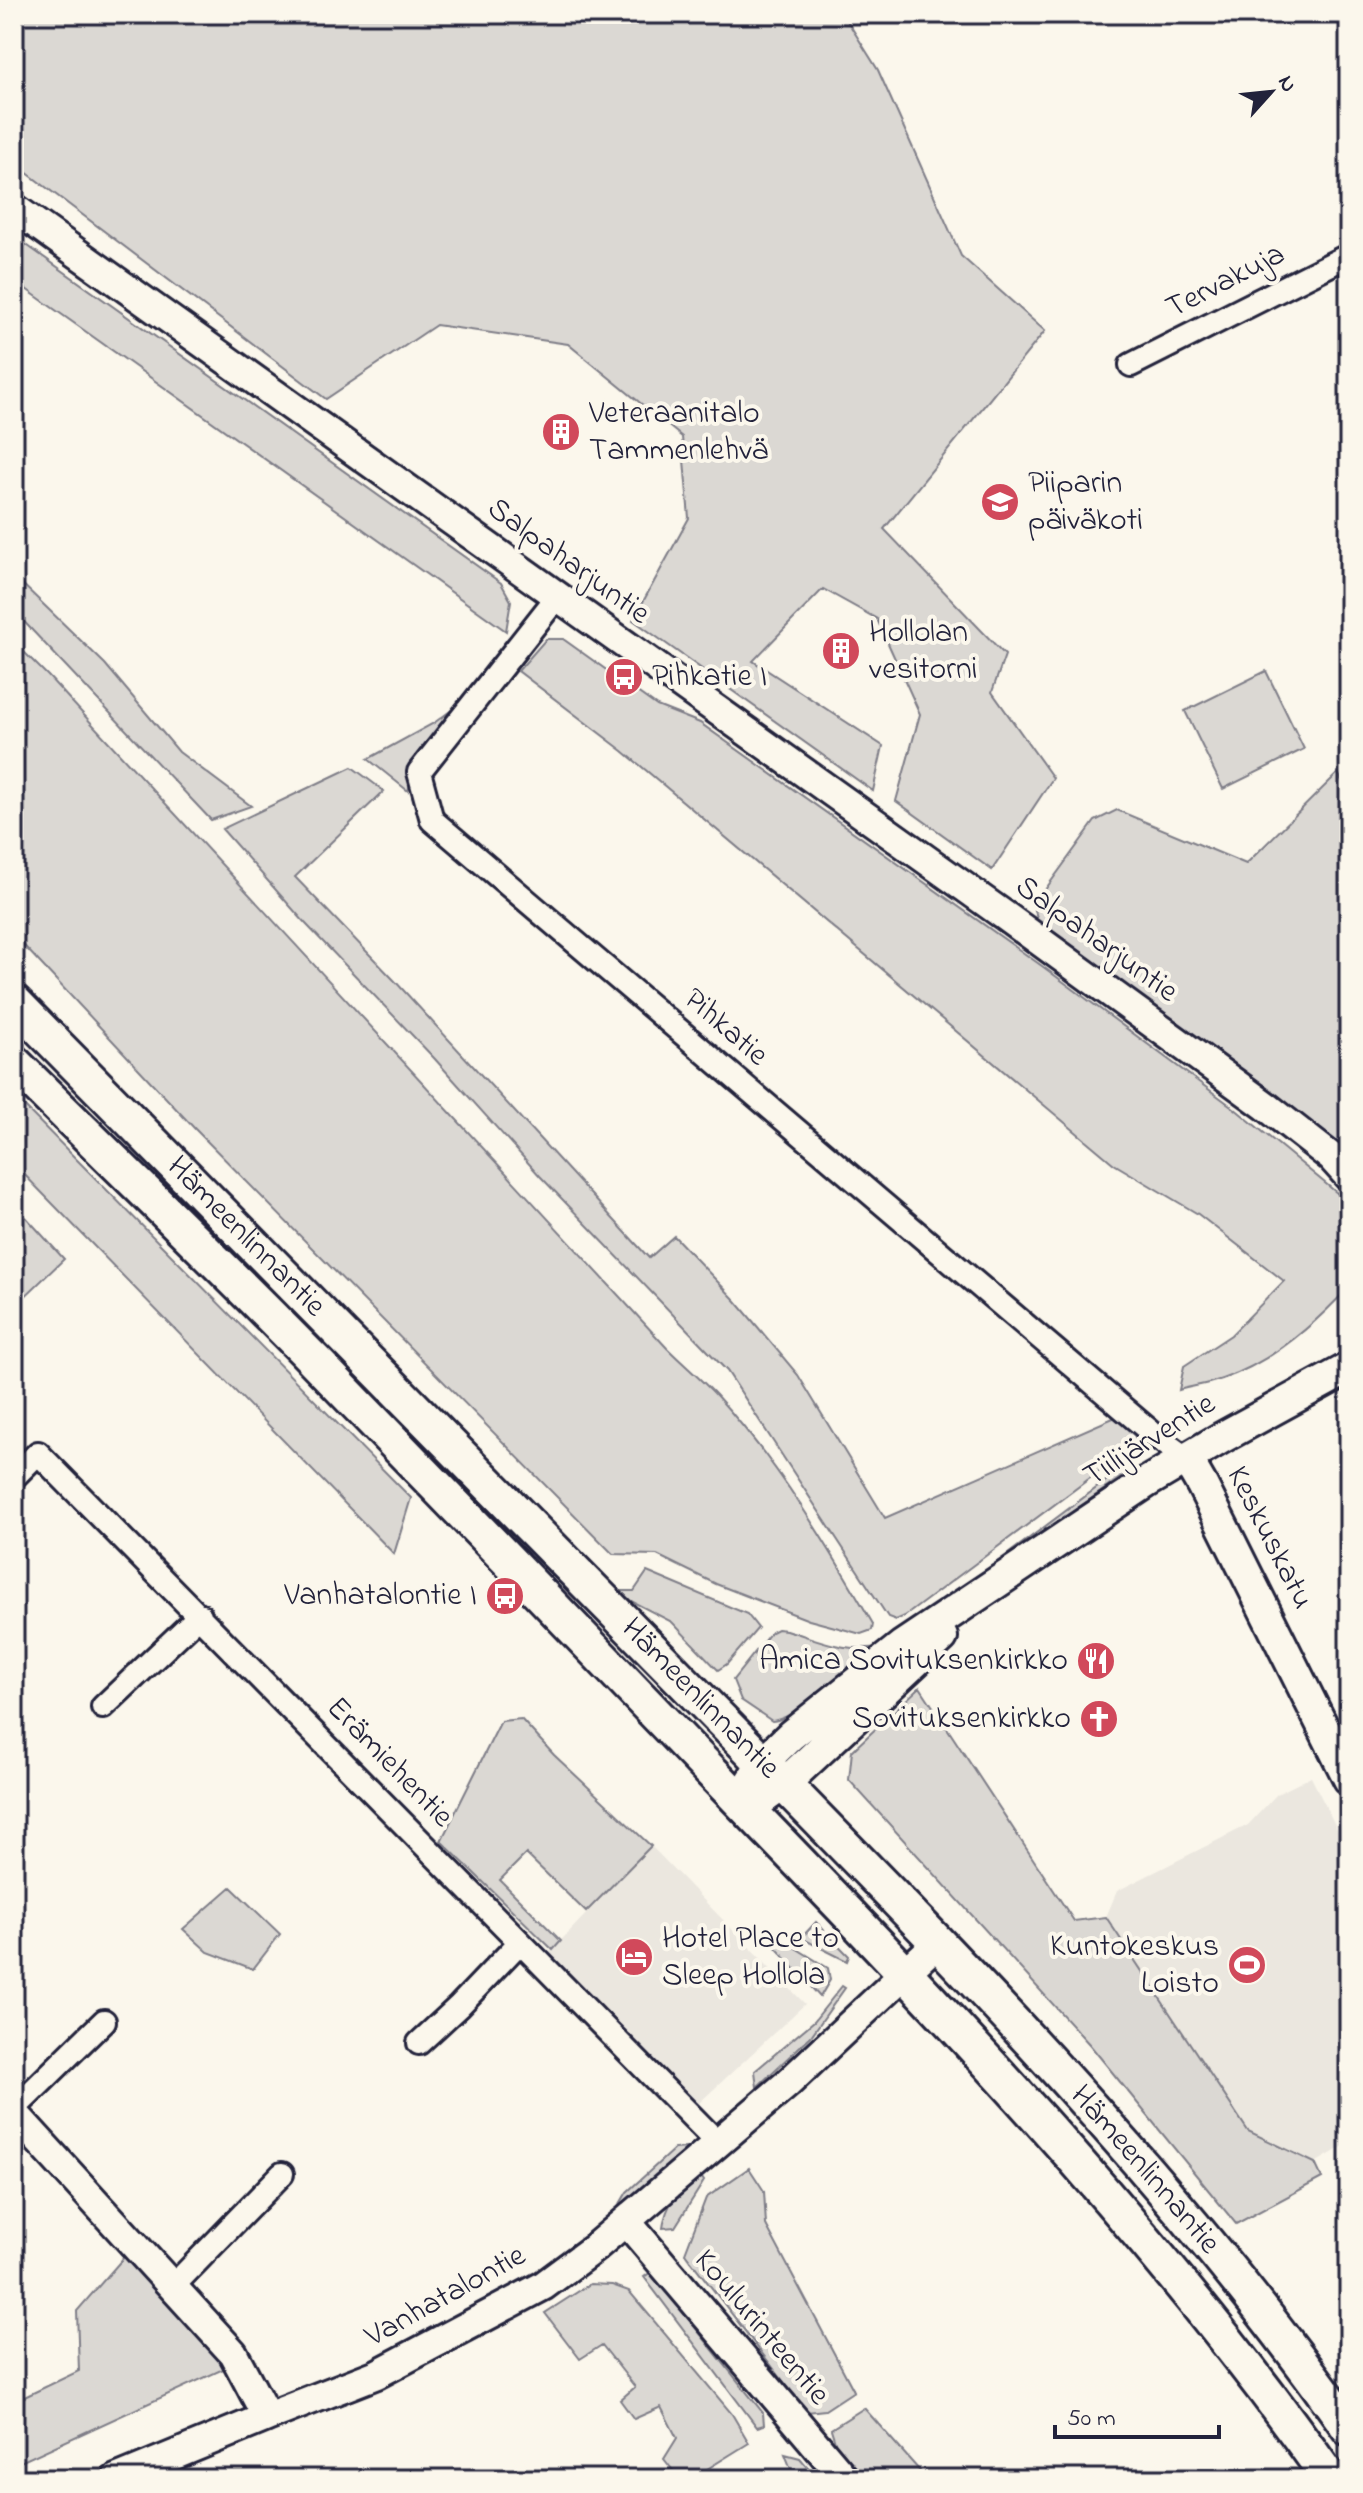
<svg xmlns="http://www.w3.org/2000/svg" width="1363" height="2493" viewBox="0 0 1363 2493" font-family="'Indie Flower',sans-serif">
	<rect width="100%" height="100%" fill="#fbf7ec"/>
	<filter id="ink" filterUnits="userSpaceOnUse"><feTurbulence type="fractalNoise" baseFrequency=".0125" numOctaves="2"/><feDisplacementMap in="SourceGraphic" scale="16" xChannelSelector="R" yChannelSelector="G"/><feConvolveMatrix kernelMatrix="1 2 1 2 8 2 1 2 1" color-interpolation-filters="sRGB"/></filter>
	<g filter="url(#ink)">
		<path fill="#ebe7df" d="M 1311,1777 L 1349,1853 L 1349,2143 L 1315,2163 L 1248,2132 L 1106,1917 L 1117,1891 L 1248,1825 L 1277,1794 Z
			M 651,1846 L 805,2004 L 699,2103 L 544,1958 Z"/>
		<path fill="#dbd8d3" stroke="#7e7d87" stroke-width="2" d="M 14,14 L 843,14 L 878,70 L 961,256 L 1045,331 L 884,529 L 1005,655 L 992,692 L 1053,778 L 992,870 L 896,801 L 920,714 L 877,619 L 823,589 L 753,661 L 883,746 L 873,791 L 633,620 L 689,518 L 682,437 L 568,344 L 436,325 L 326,399 L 14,163 Z
			M 14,236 L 501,583 L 511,601 L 506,631 L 19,284 L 14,289 Z
			M 14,576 L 105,664 L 179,752 L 251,806 L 211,820 L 14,611 Z
			M 546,639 L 563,639 L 657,706 L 700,723 L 1042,966 L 1234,1108 L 1337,1193 L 1349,1209 L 1349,1287 C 1315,1324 1271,1363 1222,1379 C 1208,1384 1193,1386 1179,1390 L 1184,1366 L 1231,1335 L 1284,1281 L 1198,1214 L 1114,1164 L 623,751 L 518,671 Z
			M 14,642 L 48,676 L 667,1348 C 683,1364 701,1379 716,1395 C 778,1463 827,1544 873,1624 L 872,1630 L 861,1634 L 809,1620 L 716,1584 L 657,1555 L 613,1554 L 195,1129 L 14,935 Z
			M 1266,671 L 1304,749 L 1223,789 L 1185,711 Z
			M 457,706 C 438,732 415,760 408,791 L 368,759 L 434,723 Z
			M 352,767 L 384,791 L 295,877 L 394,980 L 649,1258 L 674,1236 L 736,1301 L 798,1375 L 885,1518 L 1120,1415 L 1134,1432 L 1137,1443 L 905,1616 L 896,1620 L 888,1617 L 727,1371 L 540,1176 L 434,1058 L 305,923 L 222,829 Z
			M 1338,773 L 1349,795 L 1349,1151 L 1037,919 L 1034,905 L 1095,821 L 1117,810 L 1246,864 Z
			M 14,1096 L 411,1498 L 394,1554 L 14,1164 Z
			M 14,1204 L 64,1259 L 14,1307 Z
			M 1126,1466 L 1130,1471 L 902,1633 Z
			M 647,1572 L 747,1614 L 758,1628 L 727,1664 L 718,1670 L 672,1622 L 631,1601 L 620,1591 L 634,1591 Z
			M 777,1629 L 786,1630 C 820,1640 847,1654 883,1646 C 859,1664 799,1718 772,1721 L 741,1700 L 733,1680 L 771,1632 Z
			M 920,1687 L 1074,1921 L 1106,1917 L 1248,2131 L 1315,2163 L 1322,2178 L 1236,2224 L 1090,2045 L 849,1780 L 852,1751 Z
			M 521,1719 L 554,1755 L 651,1846 L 586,1912 L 526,1854 L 500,1880 L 561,1941 L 553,1950 L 441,1841 L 501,1721 Z
			M 231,1887 L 280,1934 L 253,1969 L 208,1952 L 183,1929 Z
			M 816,1922 L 849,1956 L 847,1961 L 801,1938 Z
			M 763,1933 L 781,1939 L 828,1968 L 830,1980 L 820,1997 Z
			M 842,1986 L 845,1988 L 811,2036 L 757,2087 L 755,2071 L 814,2021 Z
			M 687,2148 C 665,2171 645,2194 617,2209 L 627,2192 L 674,2149 Z
			M 749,2168 L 764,2191 L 766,2225 L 854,2391 L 825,2410 L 807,2412 L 685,2253 L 706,2198 Z
			M 700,2175 L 704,2181 L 675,2227 L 663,2228 C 666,2203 679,2187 700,2175 Z
			M 125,2256 L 170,2300 L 230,2366 L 14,2465 L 14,2402 L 79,2371 L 77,2311 Z
			M 651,2272 L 763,2413 L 764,2425 L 757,2427 L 644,2277 Z
			M 590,2284 L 612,2285 L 629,2291 L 732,2414 L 749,2443 L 699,2474 L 679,2478 L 664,2459 L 677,2438 L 661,2407 L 634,2419 L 620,2400 L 635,2387 L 602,2345 L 580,2359 L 545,2313 Z
			M 864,2408 L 927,2479 L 866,2479 L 836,2445 L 831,2429 Z
			M 785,2454 L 800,2458 L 818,2479 L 795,2479 Z"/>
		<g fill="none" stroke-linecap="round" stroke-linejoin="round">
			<g stroke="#22223b" stroke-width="28">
				<path id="minor" d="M 1131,365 L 1349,255
					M 557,597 L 419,772 L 432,820 L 1158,1438 L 1187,1459
					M 14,1477 L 38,1453 L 717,2142
					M 103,1707 L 200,1615
					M 419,2043 L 459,2006 L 520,1942
					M 14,2109 L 104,2021
					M 173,2286 L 282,2174"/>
			</g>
			<g stroke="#22223b" stroke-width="34">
				<path id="tertiary" d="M 14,208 L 1008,918 L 1266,1106 L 1331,1157 L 1349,1177
					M 14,2113 L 233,2353 L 267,2417 L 377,2374 L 543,2286 L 593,2249 L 787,2084 L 936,1944
					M 626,2221 L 845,2479
					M 116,2479 L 267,2417"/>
			</g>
			<g stroke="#22223b" stroke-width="36">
				<path id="secondary" d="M 1187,1459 L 1202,1485 L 1349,1779
					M 764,1798 L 785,1783 L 942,1637
					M 750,1811 L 750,1783 L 763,1762 L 791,1735 L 902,1646 L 1147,1482 L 1223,1437 L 1349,1368"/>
			</g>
			<g stroke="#22223b" stroke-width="40">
				<g id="primary">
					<path id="s1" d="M 14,1002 C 251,1242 488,1482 724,1723 C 943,1947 1168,2171 1349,2428"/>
					<path d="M 14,1063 C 115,1163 218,1262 318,1364 C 447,1496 575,1630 703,1763 C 924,1991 1146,2219 1330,2479"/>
				</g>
			</g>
			<use href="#minor" stroke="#fbf7ec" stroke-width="22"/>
			<use href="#tertiary" stroke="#fbf7ec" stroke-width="28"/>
			<use href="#secondary" stroke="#fbf7ec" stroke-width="30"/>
			<use href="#primary" stroke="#fbf7ec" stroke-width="34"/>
		</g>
	</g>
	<defs>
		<g id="building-disc" transform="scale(2)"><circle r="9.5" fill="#d1495b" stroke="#fbf7ec"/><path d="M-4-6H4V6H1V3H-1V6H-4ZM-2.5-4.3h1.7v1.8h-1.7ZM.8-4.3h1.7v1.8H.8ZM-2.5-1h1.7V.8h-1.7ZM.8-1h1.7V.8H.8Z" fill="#fff"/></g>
		<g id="school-disc" transform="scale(2)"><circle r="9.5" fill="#d1495b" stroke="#fbf7ec"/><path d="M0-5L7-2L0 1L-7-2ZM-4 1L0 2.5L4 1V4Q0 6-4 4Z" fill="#fff"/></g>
		<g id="bus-disc" transform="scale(2)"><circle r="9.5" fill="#d1495b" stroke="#fbf7ec"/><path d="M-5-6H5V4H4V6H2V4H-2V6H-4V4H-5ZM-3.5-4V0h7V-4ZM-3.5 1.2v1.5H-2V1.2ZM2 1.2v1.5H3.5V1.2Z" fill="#fff"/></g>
		<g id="restaurant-disc" transform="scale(2)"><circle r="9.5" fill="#d1495b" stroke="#fbf7ec"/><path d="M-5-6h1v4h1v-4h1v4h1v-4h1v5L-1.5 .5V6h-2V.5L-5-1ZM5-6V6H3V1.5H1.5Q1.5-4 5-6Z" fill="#fff"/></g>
		<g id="church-disc" transform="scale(2)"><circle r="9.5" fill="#d1495b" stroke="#fbf7ec"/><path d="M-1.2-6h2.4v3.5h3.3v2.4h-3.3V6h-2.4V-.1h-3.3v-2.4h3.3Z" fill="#fff"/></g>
		<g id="hotel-disc" transform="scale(2)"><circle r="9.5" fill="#d1495b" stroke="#fbf7ec"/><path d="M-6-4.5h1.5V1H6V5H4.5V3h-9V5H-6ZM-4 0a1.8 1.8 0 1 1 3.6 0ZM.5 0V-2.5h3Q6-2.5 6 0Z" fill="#fff"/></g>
		<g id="stadium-disc" transform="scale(2)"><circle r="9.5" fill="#d1495b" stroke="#fbf7ec"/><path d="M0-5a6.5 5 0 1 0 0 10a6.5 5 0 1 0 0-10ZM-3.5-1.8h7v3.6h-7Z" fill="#fff"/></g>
	</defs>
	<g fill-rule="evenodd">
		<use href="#building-disc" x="561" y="432"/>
		<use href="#school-disc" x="1000" y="502"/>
		<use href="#building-disc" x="841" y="651"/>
		<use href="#bus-disc" x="624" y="677"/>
		<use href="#bus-disc" x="505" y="1596"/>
		<use href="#restaurant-disc" x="1096" y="1661"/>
		<use href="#church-disc" x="1099" y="1719"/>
		<use href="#hotel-disc" x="634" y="1957"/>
		<use href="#stadium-disc" x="1247" y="1965"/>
	</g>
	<g text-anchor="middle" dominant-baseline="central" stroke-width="8" stroke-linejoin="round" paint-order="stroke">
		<g font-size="32" fill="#22223b" stroke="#fbf7ec">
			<text transform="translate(1226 282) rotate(-27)">Tervakuja</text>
			<text transform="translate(568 562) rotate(36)">Salpaharjuntie</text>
			<text transform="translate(1096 940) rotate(36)">Salpaharjuntie</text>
			<text transform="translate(725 1028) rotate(41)">Pihkatie</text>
			<text stroke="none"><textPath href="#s1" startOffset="330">Hämeenlinnantie</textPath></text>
			<text transform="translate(1150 1441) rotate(-32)">Tiilijärventie</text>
			<text transform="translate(1269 1538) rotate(63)">Keskuskatu</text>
			<text stroke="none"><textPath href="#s1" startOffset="978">Hämeenlinnantie</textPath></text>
			<text transform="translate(389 1763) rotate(46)">Erämiehentie</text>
			<text stroke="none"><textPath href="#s1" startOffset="1626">Hämeenlinnantie</textPath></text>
			<text transform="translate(446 2297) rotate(-29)">Vanhatalontie</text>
			<text transform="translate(761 2328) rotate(50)">Koulurinteentie</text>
		</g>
		<g font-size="32" fill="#22223b" stroke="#fbf7ec" text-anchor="start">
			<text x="589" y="414">Veteraanitalo<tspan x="589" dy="37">Tammenlehvä</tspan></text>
			<text x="1028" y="484">Piiparin<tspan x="1028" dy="37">päiväkoti</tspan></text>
			<text x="869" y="633">Hollolan<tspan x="869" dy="37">vesitorni</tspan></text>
			<text x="652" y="677">Pihkatie I</text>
			<text x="477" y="1596" text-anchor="end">Vanhatalontie I</text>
			<text x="1068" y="1661" text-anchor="end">Amica Sovituksenkirkko</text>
			<text x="1071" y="1719" text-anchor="end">Sovituksenkirkko</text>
			<text x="662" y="1939">Hotel Place to<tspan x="662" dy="37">Sleep Hollola</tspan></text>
			<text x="1219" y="1947" text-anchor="end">Kuntokeskus<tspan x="1219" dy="37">Loisto</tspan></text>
		</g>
	</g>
	<rect width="1363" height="2493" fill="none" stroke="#fbf7ec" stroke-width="48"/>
	<rect x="24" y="24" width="1315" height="2445" fill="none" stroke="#22223b" stroke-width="3" filter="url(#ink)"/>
	<g transform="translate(1271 92) rotate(63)" stroke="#fbf7ec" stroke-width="6" paint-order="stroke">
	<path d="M0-6L14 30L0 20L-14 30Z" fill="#22223b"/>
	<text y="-12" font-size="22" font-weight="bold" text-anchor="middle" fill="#22223b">N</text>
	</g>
	<path d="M1055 2425v12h164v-12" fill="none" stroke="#22223b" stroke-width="4"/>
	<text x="1067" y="2425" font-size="24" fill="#22223b" stroke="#fbf7ec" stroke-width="6" paint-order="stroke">50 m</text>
</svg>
